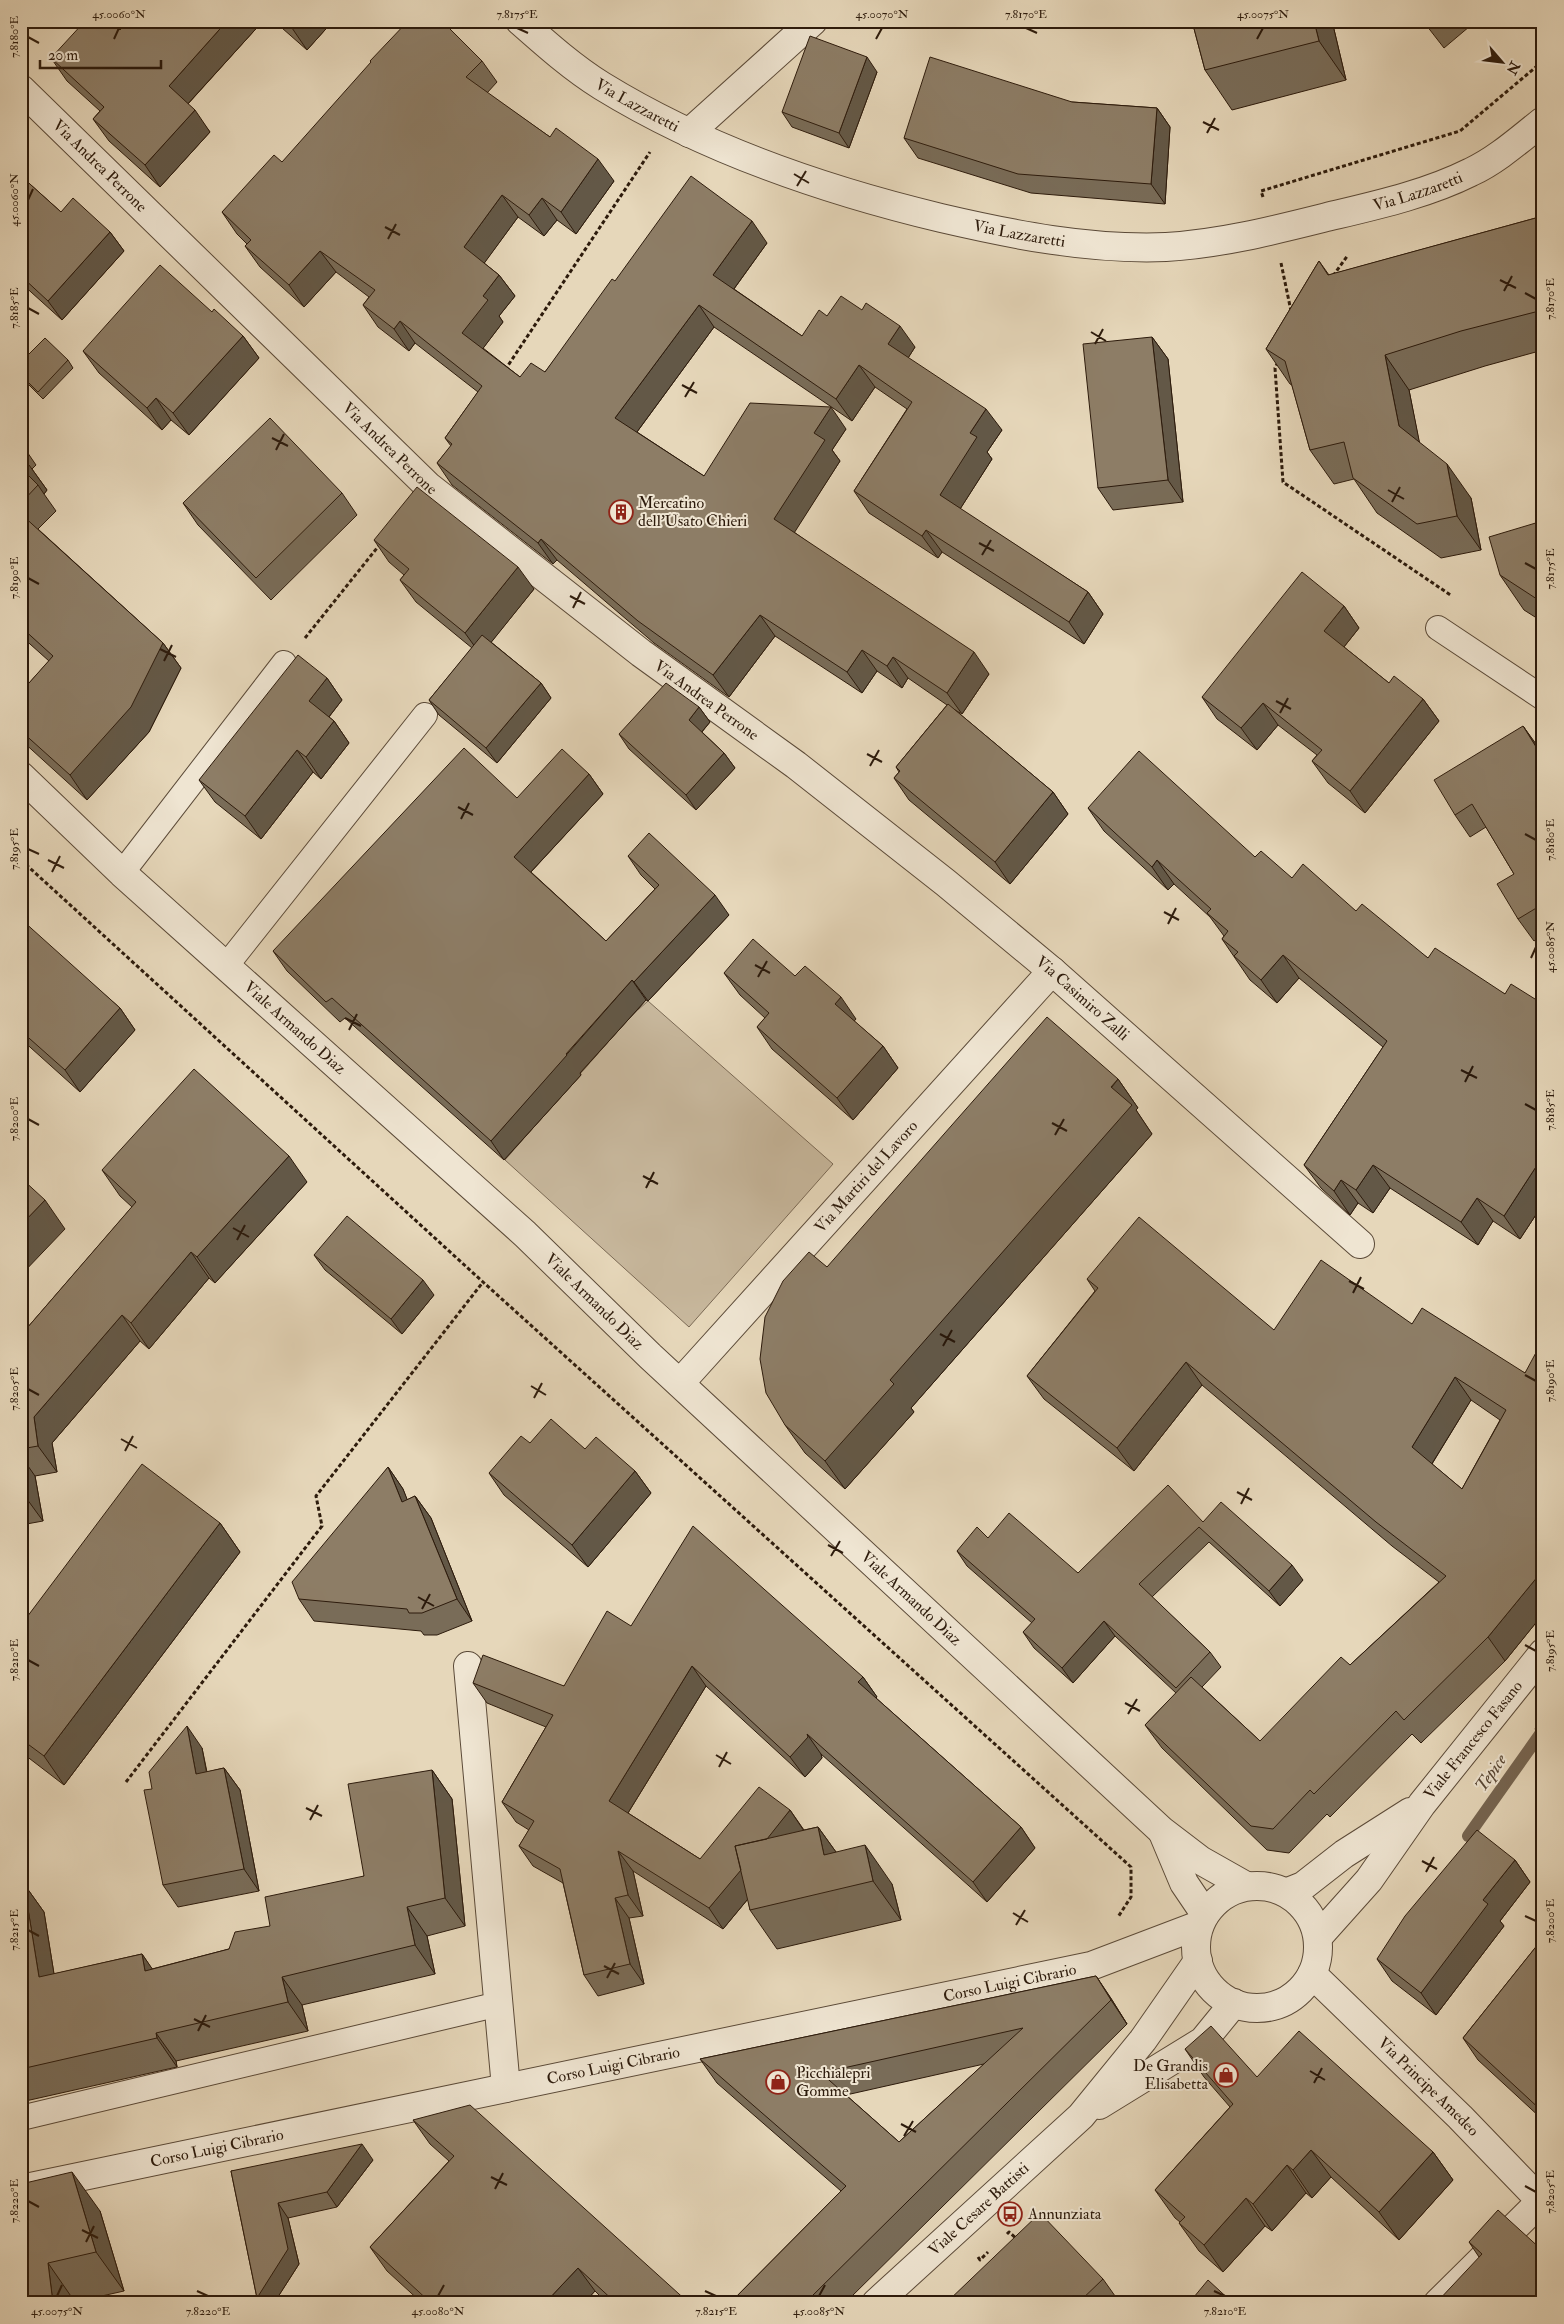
<svg xmlns="http://www.w3.org/2000/svg" width="1564" height="2324" viewBox="0 0 1564 2324" font-family="'IM FELL Double Pica',serif">
	<rect width="100%" height="100%" fill="#e6d7ba"/>
	<filter id="stains"><feTurbulence type="fractalNoise" baseFrequency=".004" numOctaves="4"/><feColorMatrix values="0 0 0 0 .2 0 0 0 0 .09 0 0 0 0 .02 0 0 0 .5 -.17"/></filter>
	<radialGradient id="worn" r=".72"><stop offset=".6" stop-color="#630" stop-opacity="0"/><stop offset="1" stop-color="#630" stop-opacity=".3"/></radialGradient>
	<path fill="#c7b79c" stroke="#7a6954" d="M 648,1001 L 833,1164 L 689,1327 L 505,1160 L 630,1017 Z"/>
	<g fill="none" stroke-linecap="round" stroke-linejoin="round">
		<path stroke="#766551" stroke-width="12" d="M 1468,1836 L 1543,1730"/>
		<g stroke="#5b4a38" stroke-width="26">
			<path id="service" d="M 1438,628 L 1543,698
				M 122,873 L 284,663
				M 226,966 L 425,715
				M 21,2118 L 499,2004"/>
		</g>
		<g stroke="#5b4a38" stroke-width="30">
			<g id="minor">
				<path id="s1" d="M 520,21 C 546,44 573,68 602,86 C 706,150 824,190 941,218 C 1014,235 1090,250 1166,247 C 1219,244 1271,231 1323,218 C 1373,206 1425,195 1471,172 C 1497,160 1520,139 1543,121"/>
				<path id="s2" d="M 21,89 L 428,486 L 641,653 L 796,765 L 946,883 L 1052,971 L 1360,1244"/>
				<path d="M 689,133 L 813,21"/>
				<path id="s3" d="M 680,1383 L 1052,971"/>
				<path d="M 468,1666 L 506,2088"/>
				<path id="s4" d="M 1312,1974 L 1460,2117 L 1543,2203"/>
				<path id="s5" d="M 21,2189 L 1091,1966 L 1199,1925"/>
				<path d="M 1438,2303 L 1541,2201"/>
			</g>
		</g>
		<g stroke="#5b4a38" stroke-width="30">
			<g id="tertiary">
				<path id="s6" d="M 21,776 L 122,873 L 525,1234 L 650,1356 L 1162,1831 L 1200,1860 L 1246,1886"/>
				<path d="M 1163,1833 L 1184,1883 L 1205,1914"/>
				<circle cx="1257" cy="1947" r="61"/>
				<path d="M 1288,1892 L 1303,1886 L 1344,1854 L 1410,1812"/>
				<path id="s7" d="M 1318,1937 L 1369,1880 L 1422,1804 L 1543,1653"/>
				<path d="M 1099,2105 L 1203,2041 L 1234,2003"/>
				<path id="s8" d="M 876,2303 L 1081,2116 L 1143,2040 L 1198,1961"/>
			</g>
		</g>
		<path stroke="#2d1b0c" stroke-width="3" stroke-dasharray="4 2.5" stroke-linecap="butt" d="M 1263,197 L 1261,191 L 1460,131 L 1543,61
			M 1281,263 L 1291,311
			M 1333,276 L 1348,255
			M 1278,362 L 1275,368 L 1283,482 L 1452,596
			M 505,370 L 650,152
			M 305,638 L 381,543
			M 21,860 L 483,1282 L 1131,1867 L 1131,1897 L 1118,1917
			M 126,1782 L 322,1526 L 316,1496 L 483,1282
			M 1007,2234 L 1009,2232 L 1017,2239
			M 978,2257 L 980,2260 L 988,2252"/>
		<use href="#service" stroke="#efe5d2" stroke-width="24"/>
		<use href="#minor" stroke="#efe5d2" stroke-width="28"/>
		<use href="#tertiary" stroke="#efe5d2" stroke-width="28"/>
	</g>
	<path fill="#796c58" stroke="#2d1b0c" fill-rule="evenodd" d="M 128,21 L 263,21 L 188,104 L 210,132 L 160,187 L 109,141 L 93,119 L 100,111 L 67,81 L 51,58 L 120,30 Z
		M 274,21 L 333,21 L 307,50 Z
		M 1192,21 L 1332,21 L 1346,80 L 1232,110 L 1205,70 Z
		M 1423,21 L 1476,21 L 1444,48 Z
		M 482,61 L 497,82 L 487,93 L 550,137 L 614,181 L 576,234 L 557,220 L 544,236 L 518,217 L 484,263 L 499,275 L 515,296 L 499,316 L 503,322 L 483,348 L 520,377 L 545,372 L 615,281 L 767,243 L 734,289 L 802,336 L 827,316 L 915,347 L 908,358 L 1002,430 L 987,452 L 992,459 L 960,509 L 1088,592 L 1103,614 L 1084,644 L 942,552 L 938,558 L 869,513 L 854,491 L 907,409 L 875,387 L 852,421 L 714,327 L 637,432 L 704,476 L 846,429 L 832,450 L 840,461 L 794,532 L 989,674 L 962,714 L 955,710 L 1053,792 L 1068,814 L 1010,884 L 909,800 L 894,778 L 899,772 L 896,767 L 947,705 L 908,678 L 902,688 L 877,671 L 862,693 L 775,636 L 729,697 L 654,643 L 557,560 L 553,564 L 452,485 L 437,463 L 451,446 L 445,438 L 478,392 L 415,343 L 409,351 L 378,327 L 363,305 L 369,297 L 336,272 L 304,307 L 260,267 L 245,246 L 247,244 L 237,234 L 222,212 L 282,162 Z
		M 877,72 L 849,148 L 792,127 L 782,112 Z
		M 1072,102 L 1157,108 L 1170,127 L 1165,204 L 1031,193 L 918,158 L 904,138 Z
		M 21,176 L 61,212 L 110,232 L 124,251 L 62,320 L 21,283 Z
		M 1543,216 L 1543,350 L 1485,366 L 1409,390 L 1419,442 L 1471,498 L 1481,550 L 1441,558 L 1377,513 L 1354,479 L 1334,484 L 1310,450 L 1292,385 L 1290,384 L 1266,349 L 1319,261 L 1329,275 Z
		M 243,336 L 259,358 L 189,435 L 171,420 L 162,430 L 99,373 L 83,351 Z
		M 1152,337 L 1168,359 L 1183,502 L 1113,510 L 1098,488 Z
		M 68,360 L 73,368 L 43,399 L 21,377 L 21,362 Z
		M 21,443 L 36,465 L 32,469 L 47,490 L 44,494 L 56,511 L 38,529 L 163,643 L 181,668 L 149,732 L 87,800 L 21,740 L 21,692 L 49,661 L 21,636 Z
		M 342,493 L 357,515 L 271,600 L 198,525 L 183,503 Z
		M 1543,525 L 1543,622 L 1524,610 L 1500,575 Z
		M 374,540 L 534,589 L 491,642 L 541,683 L 551,698 L 497,763 L 439,715 L 429,700 L 472,648 L 416,602 L 400,580 L 404,575 L 389,562 Z
		M 1344,606 L 1359,628 L 1344,647 L 1389,683 L 1423,699 L 1439,721 L 1365,813 L 1328,783 L 1312,761 L 1317,755 L 1278,725 L 1257,750 L 1217,719 L 1202,697 Z
		M 327,678 L 342,700 L 329,717 L 334,721 L 349,743 L 321,779 L 313,772 L 261,839 L 215,802 L 199,780 Z
		M 699,707 L 710,722 L 702,732 L 724,753 L 735,768 L 696,810 L 629,749 L 619,734 Z
		M 1523,726 L 1543,755 L 1543,935 L 1534,941 L 1518,919 L 1514,874 L 1486,827 L 1470,837 L 1455,815 Z
		M 589,774 L 603,794 L 531,872 L 606,941 L 655,889 L 641,875 L 628,856 L 729,915 L 648,1001 L 646,1000 L 580,1073 L 581,1075 L 504,1160 L 345,1018 L 340,1022 L 287,971 L 273,951 L 517,798 Z
		M 1088,808 L 1255,857 L 1292,878 L 1356,911 L 1428,958 L 1505,994 L 1543,1004 L 1543,1204 L 1520,1239 L 1493,1221 L 1478,1245 L 1390,1188 L 1373,1213 L 1358,1203 L 1350,1215 L 1321,1188 L 1304,1165 L 1383,1047 L 1299,978 L 1277,1003 L 1250,980 L 1222,939 L 1224,936 L 1210,917 L 1174,884 L 1168,890 L 1104,831 Z
		M 21,922 L 120,1008 L 135,1030 L 80,1092 L 21,1039 Z
		M 724,973 L 795,976 L 856,1019 L 854,1021 L 883,1046 L 898,1068 L 853,1120 L 772,1049 L 757,1027 L 765,1018 L 740,995 Z
		M 1118,1079 L 1138,1108 L 1136,1110 L 1152,1134 L 911,1408 L 914,1412 L 845,1489 L 805,1453 L 785,1425 L 827,1267 Z
		M 102,1170 L 307,1182 L 215,1283 L 209,1278 L 149,1349 L 140,1341 L 52,1443 L 57,1472 L 35,1476 L 43,1521 L 21,1525 L 21,1335 L 132,1207 L 120,1196 Z
		M 314,1255 L 434,1295 L 402,1334 L 325,1270 Z
		M 1087,1279 L 1274,1330 L 1412,1324 L 1525,1373 L 1543,1349 L 1543,1614 L 1505,1661 L 1421,1743 L 1412,1734 L 1330,1817 L 1327,1814 L 1289,1853 L 1267,1850 L 1162,1748 L 1145,1725 L 1176,1693 L 1115,1636 L 1073,1683 L 1034,1648 L 1023,1632 L 1032,1623 L 967,1566 L 957,1551 L 988,1538 L 1078,1573 L 1203,1522 L 1303,1580 L 1280,1606 L 1209,1542 L 1152,1597 L 1210,1652 L 1221,1667 L 1202,1687 L 1260,1741 L 1350,1665 L 1439,1582 L 1392,1546 L 1202,1385 L 1134,1471 L 1044,1399 L 1027,1376 L 1095,1291 ZM 1471,1400 L 1500,1420 L 1462,1489 L 1432,1464 Z
		M 530,1443 L 585,1449 L 635,1471 L 651,1493 L 588,1567 L 504,1495 L 489,1473 Z
		M 388,1467 L 403,1489 L 407,1500 L 415,1496 L 431,1518 L 472,1621 L 437,1635 L 424,1635 L 421,1631 L 314,1621 L 299,1599 Z
		M 220,1523 L 240,1552 L 64,1785 L 21,1752 L 21,1625 Z
		M 631,1626 L 863,1677 L 877,1697 L 876,1698 L 1021,1827 L 1035,1848 L 987,1902 L 821,1754 L 822,1758 L 805,1777 L 706,1686 L 628,1813 L 700,1859 L 790,1810 L 804,1830 L 818,1827 L 836,1852 L 892,1884 L 901,1920 L 777,1949 L 750,1910 L 748,1899 L 723,1929 L 633,1871 L 643,1916 L 629,1918 L 644,1984 L 598,1996 L 584,1975 L 563,1883 L 533,1866 L 519,1846 L 529,1830 L 516,1822 L 502,1802 L 546,1727 L 487,1703 L 473,1683 L 564,1686 Z
		M 1543,1719 L 1543,1739 L 1535,1729 Z
		M 202,1748 L 207,1772 L 224,1768 L 240,1790 L 259,1891 L 178,1907 L 163,1885 Z
		M 432,1770 L 452,1799 L 465,1926 L 427,1936 L 435,1974 L 302,2005 L 308,2031 L 176,2061 L 177,2067 L 21,2102 L 21,1884 L 24,1884 L 44,1912 L 54,1974 L 142,1954 L 152,1969 L 229,1949 L 364,1876 Z
		M 1515,1860 L 1530,1882 L 1500,1921 L 1504,1926 L 1436,2015 L 1392,1981 L 1377,1959 Z
		M 1543,1938 L 1543,2120 L 1478,2060 L 1463,2038 Z
		M 1096,1976 L 1112,2000 L 1127,2024 L 845,2303 L 730,2303 L 841,2191 L 717,2083 L 700,2059 ZM 984,2064 L 899,2142 L 846,2095 Z
		M 1185,2049 L 1257,2077 L 1433,2152 L 1453,2180 L 1399,2240 L 1331,2177 L 1312,2198 L 1306,2193 L 1272,2231 L 1265,2226 L 1223,2272 L 1199,2251 L 1179,2223 L 1180,2222 L 1175,2218 L 1155,2190 L 1230,2107 L 1204,2077 Z
		M 413,2120 L 689,2303 L 607,2303 L 595,2291 L 584,2303 L 422,2303 L 387,2271 L 370,2247 L 449,2161 L 430,2144 Z
		M 373,2160 L 337,2207 L 288,2218 L 299,2264 L 274,2303 L 260,2303 L 257,2298 L 231,2171 Z
		M 21,2184 L 100,2211 L 124,2291 L 75,2302 L 21,2303 Z
		M 1469,2242 L 1543,2251 L 1479,2257 Z
		M 1103,2279 L 1120,2303 L 946,2303 Z"/>
	<path fill="#635847" stroke="#2d1b0c" d="M 227,21 L 263,21 L 184,108 L 169,86 Z
		M 298,21 L 333,21 L 307,50 L 292,28 Z
		M 1314,21 L 1332,21 L 1346,80 L 1319,41 Z
		M 867,57 L 877,72 L 849,148 L 839,133 Z
		M 1157,108 L 1170,127 L 1165,204 L 1151,184 Z
		M 195,110 L 210,132 L 160,187 L 145,165 Z
		M 598,159 L 614,181 L 576,234 L 561,212 Z
		M 502,195 L 518,217 L 480,269 L 464,247 Z
		M 542,198 L 557,220 L 544,236 L 529,215 Z
		M 752,221 L 767,243 L 728,297 L 713,275 Z
		M 110,232 L 124,251 L 62,320 L 48,301 Z
		M 320,251 L 336,272 L 304,307 L 289,285 Z
		M 499,275 L 515,296 L 499,316 L 503,322 L 478,355 L 462,333 L 483,296 Z
		M 699,305 L 714,327 L 631,440 L 615,418 Z
		M 400,321 L 415,343 L 409,351 L 394,329 Z
		M 900,326 L 915,347 L 903,366 L 888,344 Z
		M 243,336 L 259,358 L 189,435 L 173,413 Z
		M 1152,337 L 1168,359 L 1183,502 L 1168,480 Z
		M 1385,355 L 1409,390 L 1423,460 L 1399,426 Z
		M 859,365 L 875,387 L 852,421 L 836,399 Z
		M 156,398 L 171,420 L 162,430 L 147,408 Z
		M 831,407 L 846,429 L 832,450 L 840,461 L 789,541 L 774,519 L 814,433 Z
		M 986,409 L 1002,430 L 987,452 L 992,459 L 955,517 L 940,495 L 970,433 Z
		M 1447,464 L 1471,498 L 1481,550 L 1457,516 Z
		M 29,465 L 47,490 L 44,494 L 38,485 L 24,471 Z
		M 926,530 L 942,552 L 938,558 L 922,536 Z
		M 541,539 L 557,560 L 553,564 L 538,543 Z
		M 518,567 L 534,589 L 481,655 L 465,633 Z
		M 1088,592 L 1103,614 L 1084,644 L 1069,622 Z
		M 1344,606 L 1359,628 L 1339,653 L 1324,631 Z
		M 760,615 L 775,636 L 729,697 L 713,675 Z
		M 163,643 L 181,668 L 149,732 L 87,800 L 70,775 Z
		M 862,650 L 877,671 L 862,693 L 847,672 Z
		M 974,652 L 989,674 L 962,714 L 947,693 Z
		M 893,657 L 908,678 L 902,688 L 887,666 Z
		M 327,678 L 342,700 L 324,723 L 309,701 Z
		M 541,683 L 551,698 L 497,763 L 486,748 Z
		M 1423,699 L 1439,721 L 1365,813 L 1350,791 Z
		M 1263,703 L 1278,725 L 1257,750 L 1241,728 Z
		M 699,707 L 710,722 L 699,735 L 689,720 Z
		M 334,721 L 349,743 L 321,779 L 306,757 Z
		M 1523,726 L 1539,748 L 1543,755 L 1543,758 Z
		M 297,750 L 313,772 L 261,839 L 245,816 Z
		M 724,753 L 735,768 L 696,810 L 686,795 Z
		M 589,774 L 603,794 L 527,876 L 514,857 Z
		M 1053,792 L 1068,814 L 1010,884 L 995,862 Z
		M 1157,860 L 1174,884 L 1168,890 L 1152,867 Z
		M 715,895 L 729,915 L 648,1001 L 634,982 Z
		M 1283,955 L 1299,978 L 1277,1003 L 1261,980 Z
		M 632,980 L 646,1000 L 580,1073 L 581,1075 L 504,1160 L 491,1141 Z
		M 841,997 L 856,1019 L 850,1026 L 835,1004 Z
		M 120,1008 L 135,1030 L 80,1092 L 65,1070 Z
		M 883,1046 L 898,1068 L 853,1120 L 837,1098 Z
		M 1118,1079 L 1138,1108 L 1136,1110 L 1152,1134 L 911,1408 L 914,1412 L 845,1489 L 825,1461 L 890,1380 Z
		M 289,1156 L 307,1182 L 215,1283 L 197,1257 Z
		M 1543,1156 L 1543,1204 L 1520,1239 L 1504,1216 Z
		M 1373,1165 L 1390,1188 L 1373,1213 L 1356,1190 Z
		M 1341,1180 L 1358,1203 L 1350,1215 L 1334,1191 Z
		M 1477,1198 L 1493,1221 L 1478,1245 L 1461,1222 Z
		M 45,1200 L 65,1229 L 21,1275 L 21,1225 Z
		M 191,1252 L 209,1278 L 149,1349 L 131,1323 Z
		M 423,1280 L 434,1295 L 402,1334 L 391,1319 Z
		M 122,1315 L 140,1341 L 52,1443 L 57,1472 L 38,1446 L 34,1417 Z
		M 1186,1362 L 1202,1385 L 1134,1471 L 1117,1448 Z
		M 1455,1377 L 1471,1400 L 1428,1470 L 1412,1447 Z
		M 21,1456 L 35,1476 L 43,1521 L 24,1495 L 21,1477 Z
		M 388,1467 L 403,1489 L 417,1524 L 402,1502 Z
		M 635,1471 L 651,1493 L 588,1567 L 572,1545 Z
		M 415,1496 L 431,1518 L 472,1621 L 457,1599 Z
		M 220,1523 L 240,1552 L 64,1785 L 44,1756 Z
		M 1292,1565 L 1303,1580 L 1280,1606 L 1269,1591 Z
		M 1543,1570 L 1543,1614 L 1505,1661 L 1488,1637 Z
		M 1104,1621 L 1115,1636 L 1073,1683 L 1062,1668 Z
		M 692,1666 L 706,1686 L 623,1821 L 609,1801 Z
		M 863,1677 L 877,1697 L 872,1702 L 858,1682 Z
		M 187,1726 L 202,1748 L 211,1796 L 196,1774 Z
		M 807,1734 L 821,1754 L 822,1758 L 805,1777 L 790,1757 Z
		M 224,1768 L 240,1790 L 259,1891 L 244,1869 Z
		M 432,1770 L 452,1799 L 465,1926 L 445,1898 Z
		M 790,1810 L 804,1831 L 723,1929 L 709,1908 Z
		M 818,1827 L 846,1866 L 824,1855 Z
		M 1021,1827 L 1035,1848 L 987,1902 L 973,1882 Z
		M 865,1845 L 892,1884 L 901,1920 L 873,1881 Z
		M 618,1851 L 633,1871 L 643,1916 L 628,1895 Z
		M 1515,1860 L 1530,1882 L 1500,1921 L 1504,1926 L 1436,2015 L 1421,1993 L 1483,1900 Z
		M 24,1884 L 44,1912 L 59,2005 L 39,1977 Z
		M 615,1898 L 629,1918 L 644,1984 L 630,1964 Z
		M 407,1907 L 427,1936 L 435,1974 L 415,1945 Z
		M 142,1954 L 162,1983 L 145,1971 Z
		M 1096,1976 L 1112,2000 L 1127,2024 L 1111,2000 Z
		M 282,1977 L 302,2005 L 308,2031 L 288,2002 Z
		M 156,2033 L 176,2061 L 177,2067 L 157,2038 Z
		M 362,2144 L 373,2160 L 337,2207 L 327,2192 Z
		M 1311,2150 L 1331,2177 L 1312,2198 L 1293,2170 Z
		M 1433,2152 L 1453,2180 L 1399,2240 L 1379,2212 Z
		M 1287,2165 L 1306,2193 L 1272,2231 L 1253,2204 Z
		M 72,2172 L 100,2211 L 124,2291 L 96,2252 Z
		M 1246,2198 L 1265,2226 L 1223,2272 L 1204,2245 Z
		M 278,2203 L 288,2218 L 299,2264 L 274,2303 L 260,2303 L 257,2298 Z
		M 48,2263 L 75,2302 L 75,2303 L 53,2303 Z
		M 578,2268 L 595,2291 L 584,2303 L 545,2303 Z"/>
	<path fill="#8d7d66" stroke="#2d1b0c" fill-rule="evenodd" d="M 85,21 L 110,21 L 120,30 L 128,21 L 227,21 L 169,86 L 195,110 L 145,165 L 93,119 L 104,107 L 51,58 Z
		M 284,21 L 298,21 L 292,28 Z
		M 408,21 L 442,21 L 482,61 L 466,77 L 550,137 L 556,128 L 598,159 L 561,212 L 542,198 L 529,215 L 502,195 L 464,247 L 499,275 L 483,296 L 488,300 L 462,333 L 520,377 L 531,363 L 545,372 L 612,279 L 615,281 L 691,176 L 752,221 L 713,275 L 802,336 L 819,310 L 827,316 L 841,296 L 862,310 L 866,303 L 900,326 L 888,344 L 986,409 L 970,433 L 977,437 L 940,495 L 1088,592 L 1069,622 L 926,530 L 922,536 L 854,491 L 912,402 L 859,365 L 836,399 L 699,305 L 615,418 L 704,476 L 750,403 L 831,407 L 814,433 L 825,440 L 774,519 L 974,652 L 947,693 L 893,657 L 887,666 L 862,650 L 847,672 L 760,615 L 713,675 L 638,621 L 541,539 L 538,543 L 437,463 L 452,444 L 445,438 L 482,386 L 400,321 L 394,329 L 363,305 L 375,290 L 320,251 L 289,285 L 245,246 L 251,240 L 222,212 L 274,155 L 282,162 L 371,62 L 370,61 Z
		M 1192,21 L 1314,21 L 1319,41 L 1205,70 Z
		M 810,36 L 867,57 L 839,133 L 782,112 Z
		M 930,57 L 1072,102 L 1157,108 L 1151,184 L 1018,174 L 904,138 Z
		M 21,176 L 61,212 L 73,198 L 110,232 L 48,301 L 21,276 Z
		M 1543,216 L 1543,310 L 1461,331 L 1385,355 L 1399,426 L 1447,464 L 1457,516 L 1417,524 L 1353,478 L 1344,442 L 1310,450 L 1285,361 L 1266,349 L 1319,261 L 1328,275 Z
		M 160,265 L 212,312 L 214,309 L 243,336 L 173,413 L 156,398 L 147,408 L 83,351 Z
		M 1152,337 L 1168,480 L 1098,488 L 1083,344 Z
		M 45,338 L 68,360 L 38,392 L 21,375 L 21,362 Z
		M 270,418 L 342,493 L 256,578 L 183,503 Z
		M 21,457 L 29,465 L 24,471 L 38,485 L 21,503 Z
		M 417,487 L 518,567 L 465,633 L 400,580 L 409,569 L 374,540 Z
		M 21,514 L 163,643 L 131,707 L 70,775 L 21,731 L 21,692 L 53,656 L 21,627 Z
		M 1539,522 L 1543,525 L 1543,603 L 1500,575 L 1489,537 Z
		M 1302,572 L 1344,606 L 1324,631 L 1389,683 L 1394,676 L 1423,699 L 1350,791 L 1312,761 L 1322,750 L 1263,703 L 1241,728 L 1202,697 Z
		M 482,635 L 541,683 L 486,748 L 429,700 Z
		M 298,655 L 327,678 L 309,701 L 334,721 L 306,757 L 297,750 L 245,816 L 199,780 Z
		M 666,683 L 699,707 L 689,720 L 724,753 L 686,795 L 619,734 Z
		M 948,704 L 1053,792 L 995,862 L 894,778 L 900,771 L 896,767 Z
		M 1523,726 L 1543,758 L 1543,904 L 1518,919 L 1497,884 L 1514,874 L 1472,804 L 1455,815 L 1434,780 Z
		M 464,748 L 517,798 L 562,749 L 589,774 L 514,857 L 606,941 L 659,885 L 628,856 L 649,833 L 715,895 L 634,982 L 632,980 L 566,1054 L 567,1055 L 491,1141 L 332,998 L 326,1002 L 273,951 Z
		M 1139,751 L 1255,857 L 1261,851 L 1292,878 L 1303,864 L 1356,911 L 1362,904 L 1428,958 L 1435,948 L 1505,994 L 1511,984 L 1543,1004 L 1543,1156 L 1504,1216 L 1477,1198 L 1461,1222 L 1373,1165 L 1356,1190 L 1341,1180 L 1334,1191 L 1304,1165 L 1387,1041 L 1283,955 L 1261,980 L 1234,956 L 1238,952 L 1222,939 L 1228,931 L 1207,913 L 1211,909 L 1157,860 L 1152,867 L 1088,808 Z
		M 22,920 L 120,1008 L 65,1070 L 21,1031 L 21,922 Z
		M 753,939 L 795,976 L 805,966 L 841,997 L 835,1004 L 883,1046 L 837,1098 L 757,1027 L 769,1013 L 724,973 Z
		M 1047,1017 L 1118,1079 L 1111,1087 L 1132,1105 L 890,1380 L 894,1384 L 825,1461 L 785,1425 L 766,1393 L 760,1359 L 765,1317 L 783,1281 L 809,1252 L 827,1267 Z
		M 194,1069 L 289,1156 L 197,1257 L 191,1252 L 131,1323 L 122,1315 L 34,1417 L 38,1446 L 21,1449 L 21,1335 L 136,1202 L 102,1170 Z
		M 21,1178 L 45,1200 L 21,1225 Z
		M 347,1216 L 423,1280 L 391,1319 L 314,1255 Z
		M 1139,1217 L 1274,1330 L 1321,1260 L 1412,1324 L 1422,1308 L 1525,1373 L 1539,1347 L 1543,1349 L 1543,1570 L 1488,1637 L 1404,1720 L 1396,1711 L 1314,1794 L 1310,1790 L 1273,1829 L 1251,1826 L 1145,1725 L 1191,1677 L 1260,1741 L 1341,1657 L 1350,1665 L 1446,1576 L 1376,1522 L 1186,1362 L 1117,1448 L 1027,1376 L 1098,1288 L 1087,1279 ZM 1455,1377 L 1506,1410 L 1462,1489 L 1412,1447 Z
		M 551,1419 L 585,1449 L 596,1437 L 635,1471 L 572,1545 L 489,1473 L 521,1436 L 530,1443 Z
		M 142,1464 L 220,1523 L 44,1756 L 21,1739 L 21,1625 Z
		M 388,1467 L 402,1502 L 415,1496 L 457,1599 L 422,1613 L 409,1613 L 407,1609 L 299,1599 L 292,1582 Z
		M 21,1477 L 24,1495 L 21,1496 Z
		M 1168,1485 L 1203,1522 L 1221,1502 L 1292,1565 L 1269,1591 L 1199,1527 L 1139,1584 L 1210,1652 L 1176,1688 L 1104,1621 L 1062,1668 L 1023,1632 L 1035,1619 L 957,1551 L 977,1527 L 988,1538 L 1009,1513 L 1078,1573 Z
		M 693,1526 L 863,1677 L 858,1682 L 1021,1827 L 973,1882 L 807,1734 L 808,1737 L 790,1757 L 692,1666 L 609,1801 L 700,1859 L 759,1787 L 790,1810 L 767,1839 L 735,1846 L 741,1870 L 709,1908 L 618,1851 L 628,1895 L 615,1898 L 630,1964 L 584,1975 L 560,1869 L 519,1846 L 534,1821 L 502,1802 L 553,1715 L 473,1683 L 483,1655 L 564,1686 L 607,1611 L 631,1626 Z
		M 1543,1719 L 1543,1735 L 1535,1729 Z
		M 187,1726 L 196,1774 L 224,1768 L 244,1869 L 163,1885 L 144,1790 L 152,1789 L 149,1772 Z
		M 432,1770 L 445,1898 L 407,1907 L 415,1945 L 282,1977 L 288,2002 L 156,2033 L 157,2038 L 21,2069 L 21,1884 L 24,1884 L 39,1977 L 142,1954 L 145,1971 L 229,1949 L 235,1932 L 270,1926 L 265,1897 L 364,1876 L 348,1784 Z
		M 818,1827 L 824,1855 L 865,1845 L 873,1881 L 750,1910 L 735,1846 Z
		M 1477,1830 L 1515,1860 L 1483,1900 L 1488,1904 L 1421,1993 L 1377,1959 L 1405,1916 Z
		M 1543,1938 L 1543,2112 L 1463,2038 Z
		M 1096,1976 L 1111,2000 L 805,2303 L 730,2303 L 846,2186 L 700,2059 ZM 1023,2028 L 899,2142 L 821,2073 Z
		M 1211,2026 L 1257,2077 L 1299,2031 L 1433,2152 L 1379,2212 L 1311,2150 L 1293,2170 L 1287,2165 L 1253,2204 L 1246,2198 L 1204,2245 L 1179,2223 L 1185,2217 L 1155,2190 L 1233,2104 L 1185,2049 Z
		M 470,2105 L 689,2303 L 616,2303 L 578,2268 L 545,2303 L 431,2303 L 370,2247 L 454,2156 L 413,2120 Z
		M 362,2144 L 327,2192 L 278,2203 L 288,2249 L 257,2298 L 231,2171 Z
		M 72,2172 L 96,2252 L 48,2263 L 53,2303 L 21,2303 L 21,2184 Z
		M 1498,2210 L 1543,2251 L 1543,2303 L 1438,2303 L 1437,2302 L 1482,2254 L 1469,2242 Z
		M 1040,2213 L 1103,2279 L 1078,2303 L 946,2303 Z
		M 1208,2280 L 1233,2303 L 1189,2303 Z
		M 182,2298 L 191,2303 L 179,2303 Z"/>
	<path fill="none" stroke="#2d1b0c" stroke-width="2" d="M 517,28 L 528,33M 1026,28 L 1037,33M 28,37 L 39,43M 114,39 L 119,28M 876,39 L 882,28M 1257,39 L 1263,28M 1203,122 L 1219,130M 1207,133 L 1215,118M 794,174 L 809,183M 797,186 L 806,171M 28,200 L 33,189M 385,227 L 400,235M 388,239 L 396,224M 1500,280 L 1516,288M 1504,291 L 1512,276M 1525,293 L 1536,299M 28,308 L 39,314M 1091,332 L 1106,341M 1095,344 L 1103,329M 682,385 L 697,393M 685,397 L 694,382M 272,438 L 288,446M 276,450 L 284,434M 1388,490 L 1404,499M 1392,502 L 1400,487M 979,543 L 994,551M 982,555 L 991,540M 1525,563 L 1536,569M 28,578 L 39,584M 570,596 L 585,604M 573,608 L 581,592M 160,649 L 176,657M 164,661 L 172,645M 1276,701 L 1291,709M 1280,713 L 1288,698M 867,754 L 882,762M 870,766 L 879,750M 458,807 L 473,815M 461,819 L 469,803M 1525,834 L 1536,840M 28,849 L 39,854M 48,860 L 64,868M 52,872 L 60,856M 1164,912 L 1179,920M 1168,924 L 1176,908M 1531,958 L 1536,947M 755,965 L 770,973M 758,977 L 767,961M 345,1018 L 361,1026M 349,1030 L 357,1014M 1461,1070 L 1477,1078M 1465,1082 L 1473,1066M 1525,1104 L 1536,1110M 28,1119 L 39,1125M 1052,1123 L 1067,1131M 1055,1135 L 1064,1119M 643,1176 L 658,1184M 646,1188 L 654,1172M 233,1228 L 249,1237M 237,1240 L 245,1225M 1349,1281 L 1364,1289M 1353,1293 L 1361,1277M 940,1334 L 955,1342M 943,1346 L 952,1330M 1525,1375 L 1536,1381M 531,1386 L 546,1395M 28,1389 L 39,1395M 534,1398 L 542,1383M 121,1439 L 137,1448M 125,1451 L 133,1436M 1237,1492 L 1252,1500M 1241,1504 L 1249,1488M 828,1545 L 843,1553M 831,1556 L 840,1541M 418,1597 L 434,1606M 422,1609 L 430,1594M 1525,1645 L 1536,1651M 28,1660 L 39,1666M 1125,1703 L 1140,1711M 1128,1714 L 1137,1699M 716,1755 L 731,1764M 719,1767 L 727,1752M 306,1808 L 322,1816M 310,1820 L 318,1805M 1422,1861 L 1437,1869M 1426,1872 L 1434,1857M 1013,1913 L 1028,1922M 1525,1916 L 1536,1921M 1016,1925 L 1025,1910M 28,1930 L 39,1936M 604,1966 L 619,1974M 607,1978 L 615,1963M 194,2019 L 210,2027M 198,2031 L 206,2015M 1310,2071 L 1325,2080M 1314,2083 L 1322,2068M 901,2124 L 916,2132M 904,2136 L 913,2121M 491,2177 L 507,2185M 1525,2186 L 1536,2192M 495,2189 L 503,2173M 28,2201 L 39,2207M 82,2230 L 98,2238M 86,2242 L 94,2226M 197,2291 L 208,2296M 705,2291 L 716,2296M 1214,2291 L 1225,2296M 57,2296 L 62,2285M 438,2296 L 444,2285M 819,2296 L 825,2285"/>
	<defs>
		<g id="building-ring" transform="scale(1.25)"><circle r="9.5" fill="#efe5d2" stroke="#8f2418" stroke-width="1.5"/><path d="M-4-6H4V6H1V3H-1V6H-4ZM-2.5-4.3h1.7v1.8h-1.7ZM.8-4.3h1.7v1.8H.8ZM-2.5-1h1.7V.8h-1.7ZM.8-1h1.7V.8H.8Z" fill="#8f2418"/></g>
		<g id="shop-ring" transform="scale(1.25)"><circle r="9.5" fill="#efe5d2" stroke="#8f2418" stroke-width="1.5"/><path d="M-5-2.5h2.3a2.7 3.5 0 0 1 5.4 0H5L5.5 6h-11ZM-1.5-2.5h3a1.5 2.3 0 0 0-3 0Z" fill="#8f2418"/></g>
		<g id="bus-ring" transform="scale(1.25)"><circle r="9.5" fill="#efe5d2" stroke="#8f2418" stroke-width="1.5"/><path d="M-5-6H5V4H4V6H2V4H-2V6H-4V4H-5ZM-3.5-4V0h7V-4ZM-3.5 1.2v1.5H-2V1.2ZM2 1.2v1.5H3.5V1.2Z" fill="#8f2418"/></g>
	</defs>
	<g fill-rule="evenodd">
		<use href="#building-ring" x="621" y="512"/>
		<use href="#shop-ring" x="1226" y="2075"/>
		<use href="#shop-ring" x="778" y="2082"/>
		<use href="#bus-ring" x="1010" y="2214"/>
	</g>
	<g text-anchor="middle" dominant-baseline="central" stroke-width="4" stroke-linejoin="round" paint-order="stroke">
		<g font-size="16" fill="#2d1b0c" stroke="#efe5d2">
			<text stroke="none"><textPath href="#s1" startOffset="145">Via Lazzaretti</textPath></text>
			<text stroke="none"><textPath href="#s2" startOffset="110">Via Andrea Perrone</textPath></text>
			<text stroke="none"><textPath href="#s1" startOffset="956">Via Lazzaretti</textPath></text>
			<text stroke="none"><textPath href="#s1" startOffset="550">Via Lazzaretti</textPath></text>
			<text stroke="none"><textPath href="#s2" startOffset="515">Via Andrea Perrone</textPath></text>
			<text stroke="none"><textPath href="#s2" startOffset="920">Via Andrea Perrone</textPath></text>
			<text stroke="none"><textPath href="#s2" startOffset="1400">Via Casimiro Zalli</textPath></text>
			<text stroke="none"><textPath href="#s6" startOffset="372">Viale Armando Diaz</textPath></text>
			<text stroke="none"><textPath href="#s3" startOffset="278">Via Martiri del Lavoro</textPath></text>
			<text stroke="none"><textPath href="#s6" startOffset="778">Viale Armando Diaz</textPath></text>
			<text stroke="none"><textPath href="#s6" startOffset="1212">Viale Armando Diaz</textPath></text>
			<text stroke="none"><textPath href="#s7" startOffset="251">Viale Francesco Fasano</textPath></text>
			<text stroke="none"><textPath href="#s5" startOffset="1010">Corso Luigi Cibrario</textPath></text>
			<text stroke="none"><textPath href="#s5" startOffset="605">Corso Luigi Cibrario</textPath></text>
			<text stroke="none"><textPath href="#s4" startOffset="162">Via Principe Amedeo</textPath></text>
			<text stroke="none"><textPath href="#s5" startOffset="200">Corso Luigi Cibrario</textPath></text>
			<text stroke="none"><textPath href="#s8" startOffset="139">Viale Cesare Battisti</textPath></text>
		</g>
		<g font-size="16" fill="#2d1b0c" stroke="#efe5d2" text-anchor="start">
			<text x="638" y="503">Mercatino<tspan x="638" dy="18">dell'Usato Chieri</tspan></text>
			<text x="1208" y="2066" text-anchor="end">De Grandis<tspan x="1208" dy="18">Elisabetta</tspan></text>
			<text x="796" y="2073">Picchialepri<tspan x="796" dy="18">Gomme</tspan></text>
			<text x="1028" y="2214">Annunziata</text>
		</g>
		<g font-size="18" font-style="italic" fill="#584634" stroke="#efe5d2">
			<text transform="translate(1491 1773) rotate(-55)">Tepice</text>
		</g>
	</g>
	<rect width="1564" height="2324" fill="none" stroke="#e6d7ba" stroke-width="55"/>
	<g transform="translate(1502 62) rotate(118)" stroke="#efe5d2" stroke-width="4" paint-order="stroke">
	<path d="M0-4L9 19L0 12L-9 19Z" fill="#2d1b0c"/>
	<text y="-8" font-size="14" font-weight="bold" text-anchor="middle" fill="#2d1b0c">N</text>
	</g>
	<path d="M40 60v8h121v-8" fill="none" stroke="#2d1b0c" stroke-width="2.5"/>
	<text x="48" y="60" font-size="15" fill="#2d1b0c" stroke="#efe5d2" stroke-width="4" paint-order="stroke">20 m</text>
	<rect x="28" y="28" width="1508" height="2268" fill="none" stroke="#2d1b0c" stroke-width="2"/>
	<g font-size="12" text-anchor="middle" fill="#2d1b0c">
		<text x="119" y="18">45.0060°N</text>
		<text x="517" y="18">7.8175°E</text>
		<text x="882" y="18">45.0070°N</text>
		<text x="1026" y="18">7.8170°E</text>
		<text x="1263" y="18">45.0075°N</text>
		<text transform="translate(14 37) rotate(-90)" y="4">7.8180°E</text>
		<text transform="translate(14 200) rotate(-90)" y="4">45.0060°N</text>
		<text transform="translate(1550 299) rotate(-90)" y="4">7.8170°E</text>
		<text transform="translate(14 308) rotate(-90)" y="4">7.8185°E</text>
		<text transform="translate(1550 569) rotate(-90)" y="4">7.8175°E</text>
		<text transform="translate(14 578) rotate(-90)" y="4">7.8190°E</text>
		<text transform="translate(1550 840) rotate(-90)" y="4">7.8180°E</text>
		<text transform="translate(14 849) rotate(-90)" y="4">7.8195°E</text>
		<text transform="translate(1550 947) rotate(-90)" y="4">45.0085°N</text>
		<text transform="translate(1550 1110) rotate(-90)" y="4">7.8185°E</text>
		<text transform="translate(14 1119) rotate(-90)" y="4">7.8200°E</text>
		<text transform="translate(1550 1381) rotate(-90)" y="4">7.8190°E</text>
		<text transform="translate(14 1389) rotate(-90)" y="4">7.8205°E</text>
		<text transform="translate(1550 1651) rotate(-90)" y="4">7.8195°E</text>
		<text transform="translate(14 1660) rotate(-90)" y="4">7.8210°E</text>
		<text transform="translate(1550 1921) rotate(-90)" y="4">7.8200°E</text>
		<text transform="translate(14 1930) rotate(-90)" y="4">7.8215°E</text>
		<text transform="translate(1550 2192) rotate(-90)" y="4">7.8205°E</text>
		<text transform="translate(14 2201) rotate(-90)" y="4">7.8220°E</text>
		<text x="57" y="2315">45.0075°N</text>
		<text x="208" y="2315">7.8220°E</text>
		<text x="438" y="2315">45.0080°N</text>
		<text x="716" y="2315">7.8215°E</text>
		<text x="819" y="2315">45.0085°N</text>
		<text x="1225" y="2315">7.8210°E</text>
	</g>
	<rect width="100%" height="100%" filter="url(#stains)"/>
	<rect width="100%" height="100%" fill="url(#worn)"/>
</svg>
